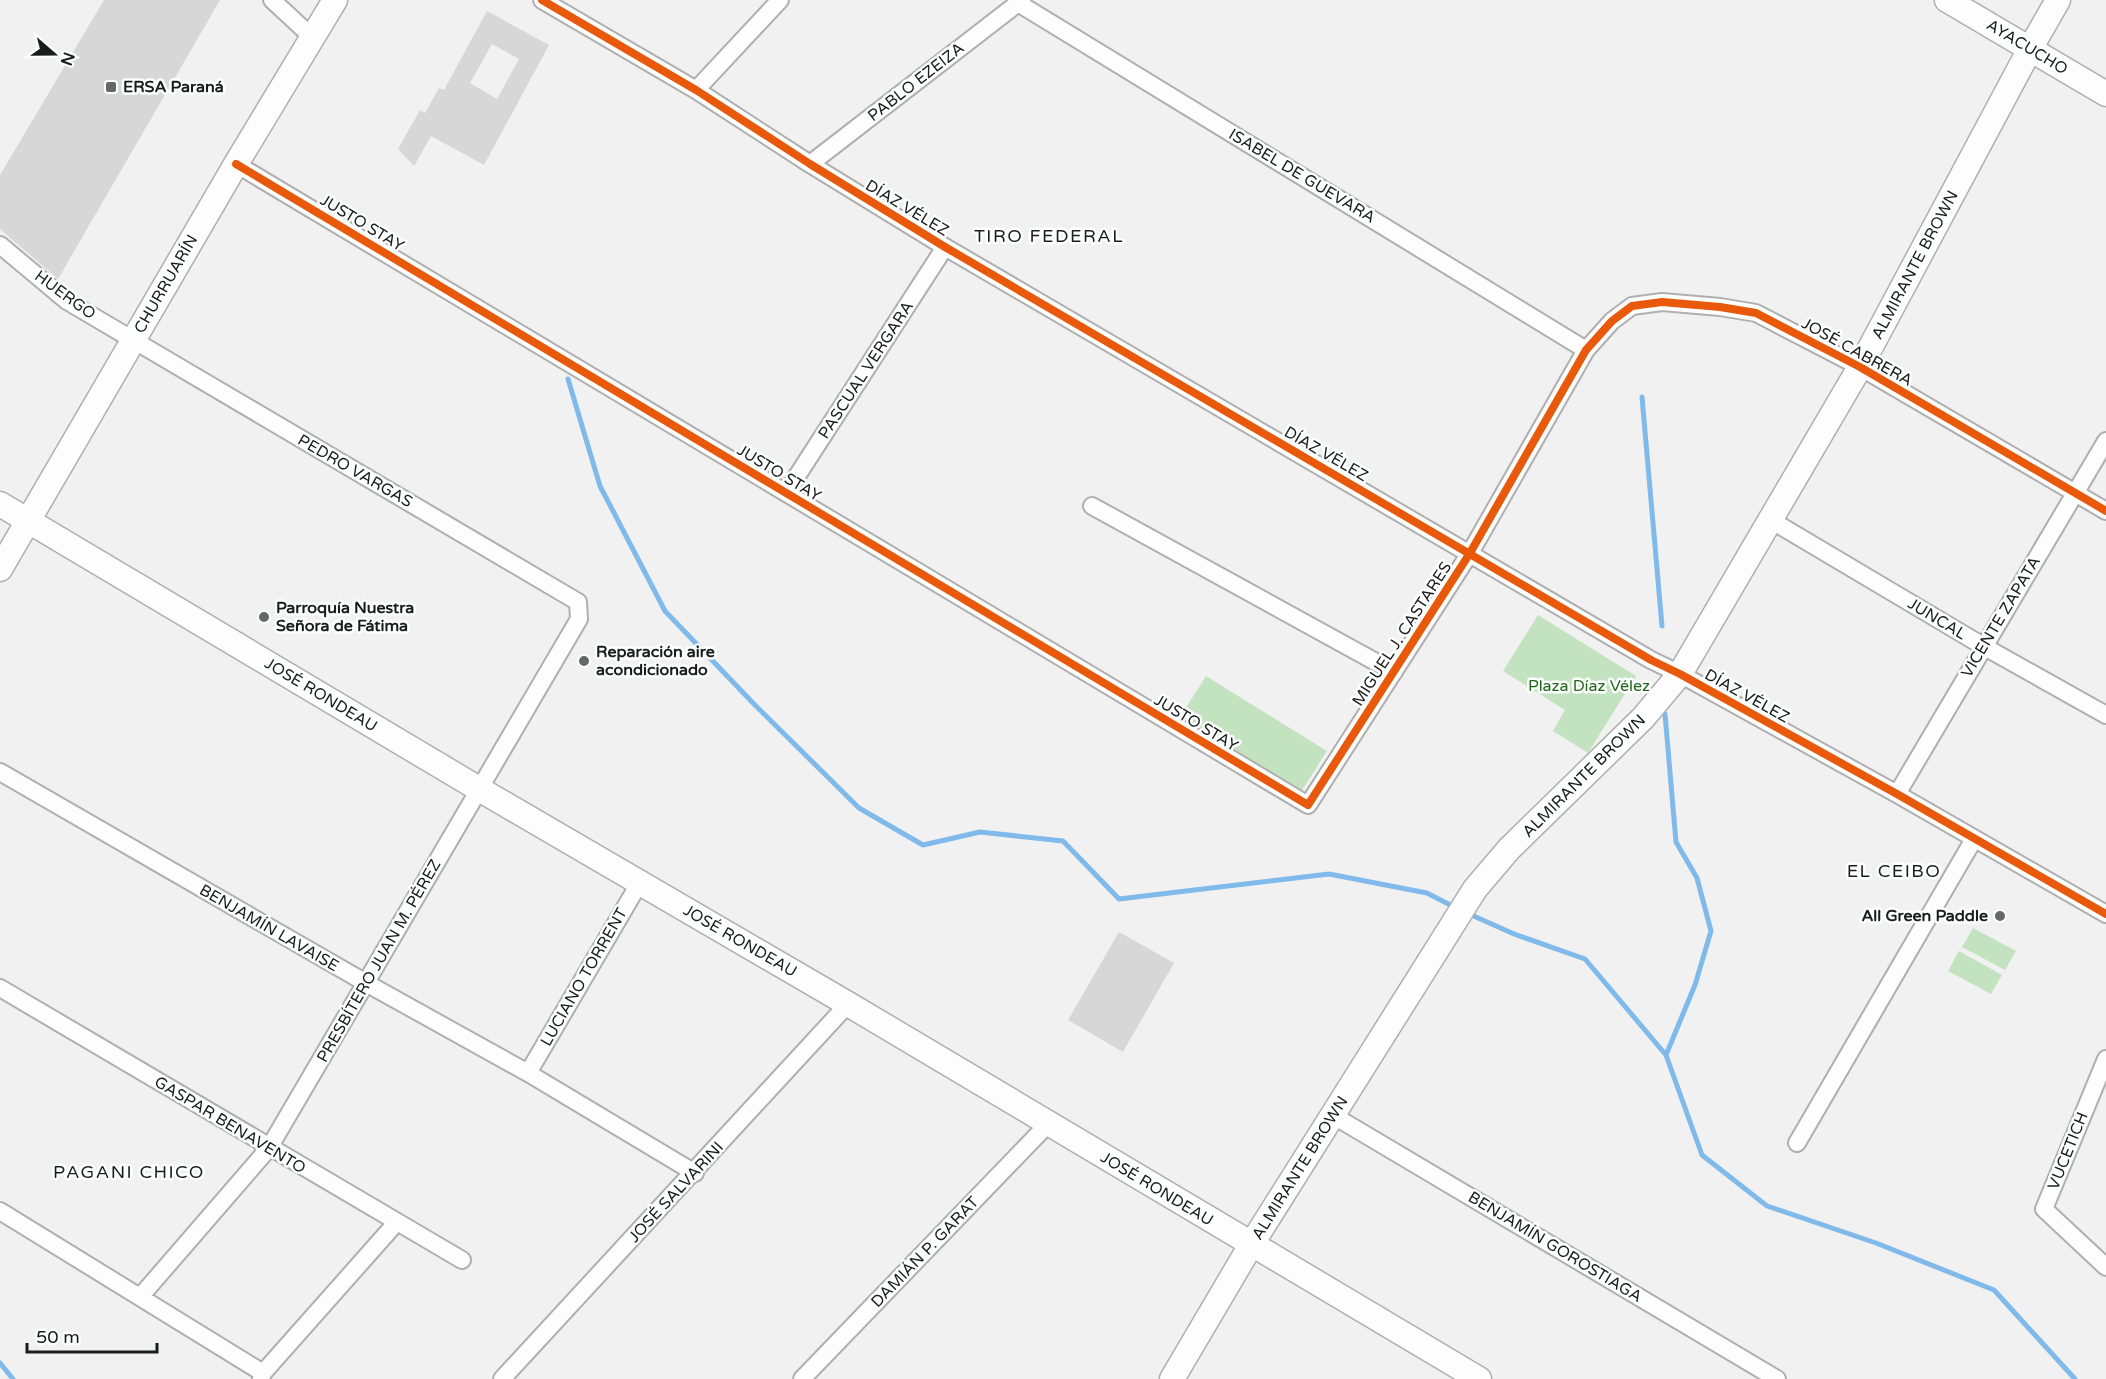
<svg xmlns="http://www.w3.org/2000/svg" width="2106" height="1379" viewBox="0 0 2106 1379" font-family="'Varela Round',sans-serif">
	<rect width="100%" height="100%" fill="#f1f1f2"/>
	<path fill="#c3e3c0" d="M 1538,615 L 1636,676 L 1588,753 L 1553,731 L 1565,710 L 1503,671 Z
		M 1206,676 L 1327,751 L 1299,795 L 1178,720 Z
		M 1973,928 L 2016,951 L 2005,970 L 1962,947 Z
		M 1959,951 L 2002,975 L 1991,994 L 1948,971 Z"/>
	<g fill="none" stroke-linecap="round" stroke-linejoin="round">
		<path stroke="#80baea" stroke-width="5" d="M 568,379 L 600,486 L 665,611 L 753,703 L 859,808 L 923,845 L 980,832 L 1063,841 L 1119,899 L 1329,874 L 1427,893 L 1456,908
			M 1642,397 L 1662,626
			M 1665,714 L 1676,842 L 1697,878 L 1711,931 L 1695,985 L 1666,1055
			M 1467,913 L 1514,934 L 1585,959 L 1666,1055 L 1702,1155 L 1767,1206 L 1876,1243 L 1994,1290 L 2075,1379
			M 0,1363 L 13,1379"/>
	</g>
	<path fill="#d7d7d7" fill-rule="evenodd" d="M 104,0 L 220,0 L 58,279 L 0,229 L 0,175 Z
		M 487,11 L 549,45 L 484,165 L 431,136 L 414,166 L 398,149 L 420,110 L 425,113 L 439,88 L 444,90 ZM 492,44 L 519,59 L 497,99 L 470,83 Z
		M 1119,932 L 1174,963 L 1123,1052 L 1068,1020 Z"/>
	<g fill="none" stroke-linecap="round" stroke-linejoin="round">
		<g stroke="#afafaf" stroke-width="20">
			<path id="street" d="M 272,0 L 312,37
				M 542,0 L 696,90 L 810,164 L 945,247 L 1651,660 L 1680,674 L 1897,794 L 2106,914
				M 1018,3 L 1586,350
				M 696,90 L 780,0
				M 236,164 L 1308,805 L 1470,553 L 1586,350 L 1612,321 L 1632,306 L 1662,302 L 1720,307 L 1756,313 L 1860,367 L 2106,511
				M 810,164 L 1022,0
				M 0,245 L 67,301 L 578,602 L 579,619 L 269,1148 L 140,1297
				M 786,493 L 945,247
				M 1092,506 L 1394,672
				M 1769,519 L 1983,646 L 2106,715
				M 0,772 L 366,983 L 528,1073 L 695,1173
				M 1897,794 L 2106,441
				M 0,988 L 462,1260
				M 2106,1059 L 2044,1209 L 2106,1267
				M 528,1073 L 640,882
				M 1334,1116 L 1777,1379
				M 1797,1143 L 1974,839
				M 0,1211 L 263,1373 L 261,1379
				M 263,1373 L 396,1223
				M 502,1379 L 848,1004
				M 802,1379 L 1048,1124"/>
		</g>
		<g stroke="#afafaf" stroke-width="27">
			<path id="secondary" d="M 1947,0 L 2106,94
				M 0,504 L 479,789 L 848,1004 L 1479,1379
				M 0,569 L 236,164 L 335,0
				M 1172,1379 L 1251,1245 L 1475,889 L 1509,849 L 1643,718 L 1680,674 L 1860,367 L 2030,49 L 2058,0"/>
		</g>
		<use href="#street" stroke="#fdfdfd" stroke-width="16"/>
		<use href="#secondary" stroke="#fdfdfd" stroke-width="24"/>
		<g stroke="#feffff" stroke-width="11">
			<path id="cycleway" d="M 542,0 L 696,90 L 810,164 L 945,247 L 1651,660 L 1680,674 L 1897,794 L 2106,914
				M 236,164 L 1308,805 L 1470,553 L 1586,350 L 1612,321 L 1632,306 L 1662,302 L 1720,307 L 1756,313 L 1860,367 L 2106,511"/>
		</g>
		<use href="#cycleway" stroke="#e8590c" stroke-width="8"/>
	</g>
	<g fill="#666767" stroke="#feffff" stroke-width="2">
		<rect x="105" y="81" width="12" height="12" rx="3"/>
		<circle cx="264" cy="617" r="6"/>
		<circle cx="584" cy="661" r="6"/>
		<circle cx="2000" cy="916" r="6"/>
	</g>
	<g text-anchor="middle" dominant-baseline="central" stroke-width="5" stroke-linejoin="round" paint-order="stroke">
		<g font-size="16" fill="#1b1c1c" stroke="#feffff">
			<text transform="translate(2027 47) rotate(31)">AYACUCHO</text>
			<text transform="translate(916 82) rotate(-38)">PABLO EZEIZA</text>
			<text transform="translate(1302 176) rotate(31)">ISABEL DE GUEVARA</text>
			<text transform="translate(907 208) rotate(31)">DÍAZ VÉLEZ</text>
			<text transform="translate(362 223) rotate(31)">JUSTO STAY</text>
			<text transform="translate(1915 265) rotate(-62)">ALMIRANTE BROWN</text>
			<text transform="translate(166 284) rotate(-60)">CHURRUARÍN</text>
			<text transform="translate(65 295) rotate(36)">HUERGO</text>
			<text transform="translate(1857 352) rotate(29)">JOSÉ CABRERA</text>
			<text transform="translate(866 370) rotate(-57)">PASCUAL VERGARA</text>
			<text transform="translate(1326 454) rotate(30)">DÍAZ VÉLEZ</text>
			<text transform="translate(355 471) rotate(30)">PEDRO VARGAS</text>
			<text transform="translate(779 473) rotate(31)">JUSTO STAY</text>
			<text transform="translate(2001 617) rotate(-59)">VICENTE ZAPATA</text>
			<text transform="translate(1937 619) rotate(31)">JUNCAL</text>
			<text transform="translate(1402 634) rotate(-57)">MIGUEL J. CASTARES</text>
			<text transform="translate(321 695) rotate(31)">JOSÉ RONDEAU</text>
			<text transform="translate(1747 696) rotate(29)">DÍAZ VÉLEZ</text>
			<text transform="translate(1196 723) rotate(31)">JUSTO STAY</text>
			<text transform="translate(1584 776) rotate(-45)">ALMIRANTE BROWN</text>
			<text transform="translate(269 928) rotate(30)">BENJAMÍN LAVAISE</text>
			<text transform="translate(740 941) rotate(30)">JOSÉ RONDEAU</text>
			<text transform="translate(379 961) rotate(-60)">PRESBÍTERO JUAN M. PÉREZ</text>
			<text transform="translate(584 977) rotate(-60)">LUCIANO TORRENT</text>
			<text transform="translate(230 1125) rotate(31)">GASPAR BENAVENTO</text>
			<text transform="translate(2068 1151) rotate(-68)">VUCETICH</text>
			<text transform="translate(1300 1168) rotate(-58)">ALMIRANTE BROWN</text>
			<text transform="translate(1157 1189) rotate(31)">JOSÉ RONDEAU</text>
			<text transform="translate(676 1192) rotate(-47)">JOSÉ SALVARINI</text>
			<text transform="translate(1555 1247) rotate(31)">BENJAMÍN GOROSTIAGA</text>
			<text transform="translate(925 1252) rotate(-46)">DAMIÁN P. GARAT</text>
		</g>
		<g font-size="16" font-weight="bold" fill="#1b1c1c" stroke="#feffff" text-anchor="start">
			<text x="123" y="87">ERSA Paraná</text>
			<text x="276" y="608">Parroquía Nuestra<tspan x="276" dy="18">Señora de Fátima</tspan></text>
			<text x="596" y="652">Reparación aire<tspan x="596" dy="18">acondicionado</tspan></text>
			<text x="1988" y="916" text-anchor="end">All Green Paddle</text>
		</g>
		<g font-size="16" fill="#21661b" stroke="#feffff">
			<text x="1589" y="686">Plaza Díaz Vélez</text>
		</g>
		<g font-size="18" letter-spacing="1.5" fill="#1b1c1c" stroke="#feffff">
			<text x="1049" y="236">TIRO FEDERAL</text>
			<text x="1894" y="871">EL CEIBO</text>
			<text x="129" y="1172">PAGANI CHICO</text>
		</g>
	</g>
	<g transform="translate(54 54) rotate(110)" stroke="#feffff" stroke-width="4.5" paint-order="stroke">
	<path d="M0-4.5L10 22L0 15L-10 22Z" fill="#1b1c1c"/>
	<text y="-9" font-size="16" font-weight="bold" text-anchor="middle" fill="#1b1c1c">N</text>
	</g>
	<path d="M27 1343v9h130v-9" fill="none" stroke="#1b1c1c" stroke-width="3"/>
	<text x="36" y="1343" font-size="18" fill="#1b1c1c" stroke="#feffff" stroke-width="4.5" paint-order="stroke">50 m</text>
</svg>
